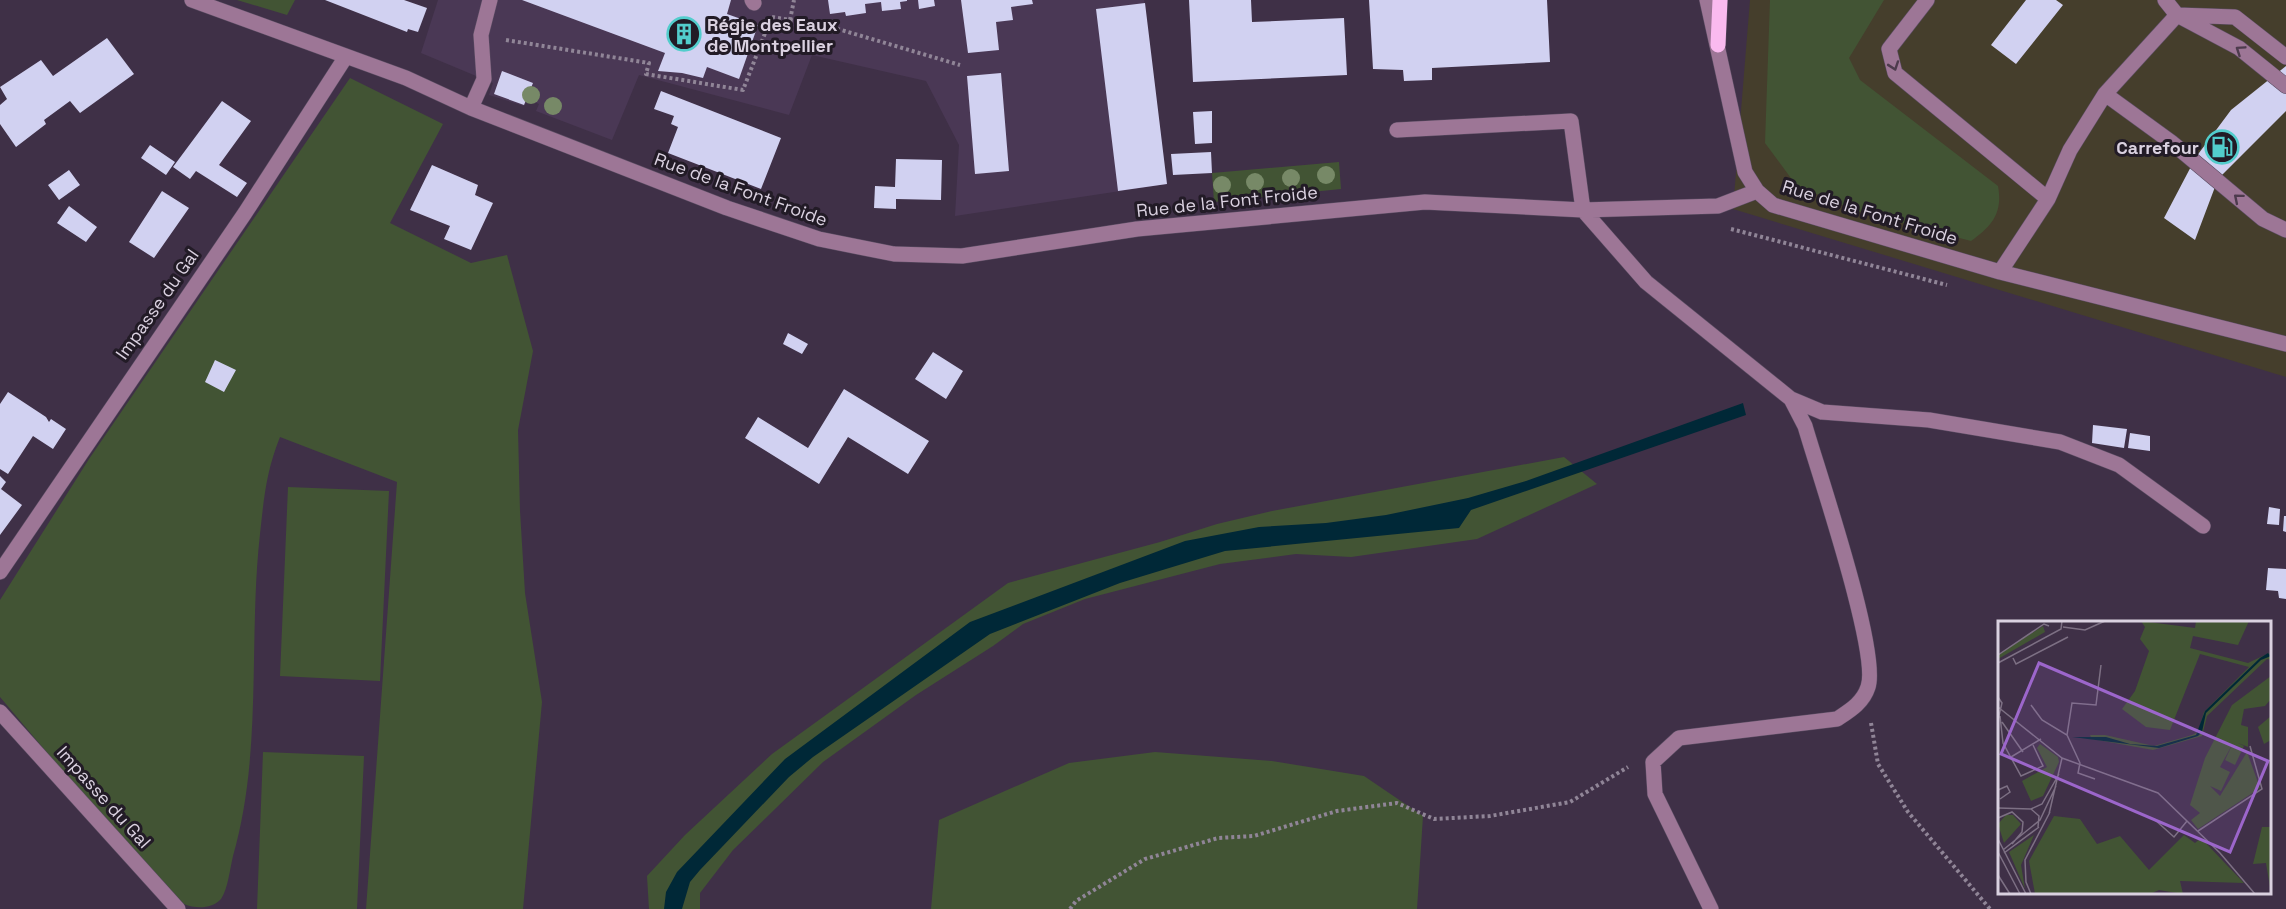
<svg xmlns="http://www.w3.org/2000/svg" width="2286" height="909" viewBox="0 0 2286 909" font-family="'Space Grotesk',sans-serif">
	<rect width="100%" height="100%" fill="#3f3047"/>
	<path fill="#453e2c" d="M 1750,0 L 2286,0 L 2286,377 L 1733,209 Z"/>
	<path fill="#4a3855" d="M 438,0 L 1144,0 L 1167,184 L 955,216 L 959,145 L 926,81 L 812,55 L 789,115 L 639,75 L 612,140 L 536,111 L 539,104 L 528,99 L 524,106 L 489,95 L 493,83 L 421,53 Z"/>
	<path fill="#425434" d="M 237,0 L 295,0 L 287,15 Z
		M 1770,0 L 1884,0 L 1849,58 L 1860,80 L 1998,186 C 2003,213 1992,226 1971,241 L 1854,210 L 1796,185 L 1765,143 Z
		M 350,78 L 443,124 L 390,223 L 471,263 L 507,255 L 533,351 L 518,430 L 520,511 L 525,593 L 542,702 L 523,909 L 366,909 L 397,482 L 280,437 C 266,472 264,498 260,534 C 248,641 263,752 233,856 C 230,868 228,889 221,899 C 212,909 196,909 184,904 L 66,775 L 0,697 L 0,600 L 89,459 Z
		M 1339,162 L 1341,189 L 1214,202 L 1212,173 Z
		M 1564,457 L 1597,484 L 1477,539 L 1351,557 L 1296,554 L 1220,564 L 1085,599 L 1023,624 L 993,646 L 916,695 L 823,762 L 733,850 L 700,893 L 700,909 L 649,909 L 647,876 L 685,835 L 772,754 L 1008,583 L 1160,542 L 1217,524 L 1272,511 Z
		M 288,487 L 389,491 L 380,681 L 280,676 Z
		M 263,752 L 364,756 L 357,909 L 257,909 Z
		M 1155,752 L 1272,761 L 1364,776 L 1423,816 L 1417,909 L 931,909 L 939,820 L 1069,763 Z"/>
	<path fill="#002837" d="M 1743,403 L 1746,415 L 1471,510 L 1459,528 L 1225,551 L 1120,583 L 990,634 L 813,757 L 789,777 L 700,870 L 690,882 L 682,909 L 664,909 L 666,892 L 677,872 L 785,759 L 970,622 L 1185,541 L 1259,527 L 1326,523 L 1386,515 L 1468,498 L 1526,481 Z"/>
	<path fill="#d1d1f1" d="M 325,0 L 404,0 L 427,8 L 418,32 L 408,29 L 407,32 Z
		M 522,0 L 731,0 L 727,14 L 758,25 L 739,79 L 707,67 L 703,78 L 682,73 L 658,71 L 665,53 Z
		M 828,0 L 907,0 L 907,1 L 900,2 L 901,9 L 882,11 L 881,2 L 865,4 L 866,13 L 846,16 L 845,12 L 830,14 Z
		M 918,0 L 934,0 L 935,6 L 919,9 Z
		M 961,0 L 1032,0 L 1033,4 L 1011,7 L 1013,20 L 996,22 L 999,50 L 968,53 Z
		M 1189,0 L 1251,0 L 1252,22 L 1344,18 L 1347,75 L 1193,82 Z
		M 1369,0 L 1547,0 L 1550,62 L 1432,68 L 1432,80 L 1404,81 L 1403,70 L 1373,69 Z
		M 2026,0 L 2056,0 L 2063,5 L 2016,64 L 1991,45 Z
		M 1145,3 L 1167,184 L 1118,191 L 1096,9 Z
		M 107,38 L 134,74 L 80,113 L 70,101 L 44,120 L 46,124 L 16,147 L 0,124 L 0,105 L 7,99 L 0,87 L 41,60 L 53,76 Z
		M 2286,66 L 2286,111 L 2218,179 L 2195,240 L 2164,218 L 2196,157 L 2231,110 Z
		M 502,71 L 533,83 L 524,105 L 494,94 Z
		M 1001,73 L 1009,171 L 975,174 L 967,76 Z
		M 661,91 L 781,138 L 761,189 L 668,153 L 678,127 L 671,124 L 674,116 L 654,109 Z
		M 222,101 L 251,121 L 219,165 L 247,183 L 237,197 L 196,171 L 190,179 L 173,167 Z
		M 1212,111 L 1212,143 L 1195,144 L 1193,112 Z
		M 150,145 L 175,162 L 166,175 L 141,158 Z
		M 1211,152 L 1212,173 L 1173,175 L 1171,154 Z
		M 896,159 L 942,160 L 941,200 L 896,199 L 896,209 L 874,208 L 875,186 L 895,187 Z
		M 432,165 L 478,185 L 475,195 L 493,203 L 471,250 L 444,239 L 450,226 L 410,210 Z
		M 69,170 L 80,185 L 59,200 L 48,185 Z
		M 162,191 L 189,208 L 154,258 L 129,242 Z
		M 69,206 L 97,227 L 86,242 L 57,223 Z
		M 788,333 L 808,344 L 802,354 L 783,344 Z
		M 933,352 L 963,371 L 946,399 L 915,379 Z
		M 215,360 L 236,370 L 224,392 L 205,382 Z
		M 844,389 L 929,441 L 908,474 L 848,437 L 819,484 L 745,438 L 758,417 L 808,448 Z
		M 8,392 L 46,417 L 49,422 L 51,419 L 66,429 L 53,449 L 33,436 L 8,474 L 0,469 L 0,404 Z
		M 2093,425 L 2127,429 L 2124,448 L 2092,443 Z
		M 2130,433 L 2150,436 L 2150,451 L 2128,448 Z
		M 0,476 L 6,482 L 1,489 L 22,505 L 0,535 Z
		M 2269,507 L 2280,509 L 2279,525 L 2267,524 Z
		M 2284,516 L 2286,516 L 2286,532 L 2283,531 Z
		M 2268,568 L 2286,569 L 2286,599 L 2279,598 L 2278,591 L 2266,590 Z"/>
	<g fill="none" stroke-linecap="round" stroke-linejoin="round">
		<g stroke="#5b4d63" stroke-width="16">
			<path id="minor" d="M 192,0 L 406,78 L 471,108 L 727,208 L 819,239 L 894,254 L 962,256 L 1137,229 L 1425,202 L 1583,210 L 1718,206 L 1757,191
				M 752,0 L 754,3
				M 1707,0 L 1745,172 L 1757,191 L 1773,205 L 2000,272 L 2286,344
				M 1927,0 L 1889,49 L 1895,73 L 2048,199
				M 2165,0 L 2177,15 L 2239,48 L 2286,86
				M 2105,94 L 2171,142 L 2263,219 L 2286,230
				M 471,108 L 484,79 L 481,35 L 490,0
				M 1397,130 L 1571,121 L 1583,210 L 1646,282 L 1791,399 L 1822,412 L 1929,420 L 2060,442 L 2119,465 L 2203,526
				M 2000,272 L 2048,199 L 2070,150 L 2105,94 L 2177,15 L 2235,17 L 2286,57
				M 0,572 L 245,213 L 345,58
				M 0,712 L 178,909
				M 1711,909 L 1655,794 L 1653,762 L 1679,738 L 1837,719 C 1849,711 1863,703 1868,687 C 1880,653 1818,471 1805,426 L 1791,399"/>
		</g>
		<g stroke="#5b4d63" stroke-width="16">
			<path id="major" d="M 1718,45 L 1720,0"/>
		</g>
		<path stroke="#908597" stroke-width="4" stroke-dasharray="3 3" stroke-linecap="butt" d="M 772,17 L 831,27 L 960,65
			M 790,20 L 794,0
			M 506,40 L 649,63 L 646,74 L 743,90 L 769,23
			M 1731,229 L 1947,285
			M 1871,723 L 1878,764 L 1908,812 L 1990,909
			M 1070,909 L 1076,901 L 1145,859 L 1218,838 L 1254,836 L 1337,811 L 1397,803 L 1434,819 L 1490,816 L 1570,802 L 1628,767"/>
		<use href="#minor" stroke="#9d7696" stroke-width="15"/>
		<use href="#major" stroke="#fabaef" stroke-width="15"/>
	</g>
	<g fill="#778967">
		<circle cx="531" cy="95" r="9"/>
		<circle cx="553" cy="106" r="9"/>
		<circle cx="1326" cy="175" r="9"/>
		<circle cx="1291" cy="178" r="9"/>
		<circle cx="1255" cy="182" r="9"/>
		<circle cx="1222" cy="185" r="9"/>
	</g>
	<defs><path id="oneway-chevron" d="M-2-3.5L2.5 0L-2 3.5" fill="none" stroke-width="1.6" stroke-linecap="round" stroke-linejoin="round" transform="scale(1.5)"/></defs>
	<g stroke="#4d3b4d">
		<use href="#oneway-chevron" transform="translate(2240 50) rotate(-146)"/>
		<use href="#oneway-chevron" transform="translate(1894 66) rotate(71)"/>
		<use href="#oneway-chevron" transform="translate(2238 198) rotate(-140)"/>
	</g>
	<defs>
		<g id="building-ring" transform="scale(1.725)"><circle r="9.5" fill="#221b26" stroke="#52cdcc" stroke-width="1.5"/><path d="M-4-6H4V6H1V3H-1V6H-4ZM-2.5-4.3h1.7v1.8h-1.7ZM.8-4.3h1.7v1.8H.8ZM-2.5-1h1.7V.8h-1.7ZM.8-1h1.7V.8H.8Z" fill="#52cdcc"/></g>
		<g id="fuel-ring" transform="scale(1.725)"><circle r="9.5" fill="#221b26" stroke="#52cdcc" stroke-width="1.5"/><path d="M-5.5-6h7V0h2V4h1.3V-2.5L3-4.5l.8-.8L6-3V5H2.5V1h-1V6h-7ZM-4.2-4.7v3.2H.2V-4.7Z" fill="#52cdcc"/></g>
	</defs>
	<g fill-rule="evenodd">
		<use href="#building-ring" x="684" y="34"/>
		<use href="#fuel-ring" x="2222" y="147"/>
	</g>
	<g text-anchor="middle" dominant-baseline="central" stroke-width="6" stroke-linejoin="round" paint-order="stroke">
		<g font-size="18" font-weight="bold" fill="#dad1e0" stroke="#221b26" text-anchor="start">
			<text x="707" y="24">Régie des Eaux<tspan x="707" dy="21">de Montpellier</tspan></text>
			<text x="2199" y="147" text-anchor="end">Carrefour</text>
		</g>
		<g font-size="18" fill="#dad1e0" stroke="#221b26">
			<text transform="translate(741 189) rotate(20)">Rue de la Font Froide</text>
			<text transform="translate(1227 201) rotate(-6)">Rue de la Font Froide</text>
			<text transform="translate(1870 212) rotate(17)">Rue de la Font Froide</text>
			<text transform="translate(157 304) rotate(-55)">Impasse du Gal</text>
			<text transform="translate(104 797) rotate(48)">Impasse du Gal</text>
		</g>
	</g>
	<g transform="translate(1998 621)">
		<rect width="273" height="273" fill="#3f3047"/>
		<path d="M 143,0 L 197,7 L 198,0 L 251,0 L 240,24 L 195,15 L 192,27 L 250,42 L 271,32 L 273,39 L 269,38 L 209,95 L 204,115 L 155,129 L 94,118 L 92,114 L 107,114 L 156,125 L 194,114 L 200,111 L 206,91 L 251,46 L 202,33 L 172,109 L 148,106 L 124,88 L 137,70 L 151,30 L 142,18 L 147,6 ZM 45,5 L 47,11 L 0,38 L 0,34 ZM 273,55 L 273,78 L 267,85 L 246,88 L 243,104 L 250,106 L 250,126 L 240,122 L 246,125 L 237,144 L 227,139 L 235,122 L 222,146 L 232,151 L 223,170 L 212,165 L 222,175 L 249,131 L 262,167 L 200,208 L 193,199 L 202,192 L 192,184 L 207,137 L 234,84 ZM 273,95 L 273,119 L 266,123 L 260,106 ZM 42,123 L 60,136 L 61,141 L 45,175 L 33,180 L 24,160 L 49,146 L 39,127 ZM 8,194 L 15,194 L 23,203 L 6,222 L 0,203 ZM 56,195 L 82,198 L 99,223 L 122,215 L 151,249 L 186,214 L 197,222 L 203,217 L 246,262 L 182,260 L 185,273 L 161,269 L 152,273 L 37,273 L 31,240 ZM 264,206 L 273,206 L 273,272 L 268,242 L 255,243 ZM 36,214 L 23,244 L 27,268 L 11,231 Z" fill="#425434"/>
		<path d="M 270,32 L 273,35 L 263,39 L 208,92 L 204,111 L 200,115 L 161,127 L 74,116 L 108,116 L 132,123 L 159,125 L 198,114 L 207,90 L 262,37 Z" fill="#002837"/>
		<path fill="none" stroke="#7d7084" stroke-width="1.5" d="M 65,6 L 87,9 L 107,0M 0,34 L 46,3 L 51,5M 15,37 L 18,43 L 70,16M 0,42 L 63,8 L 64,0M 0,76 L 4,82 L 0,99M 33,84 L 44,99 L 69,114 L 82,142 L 80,152 L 97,158M 0,86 L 64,137 L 160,172 L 222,232 L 257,273M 2,95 L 5,122 L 23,155 L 45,145 L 35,124M 4,101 L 25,131M 69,114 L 74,82 L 98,84 L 103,44M 13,136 L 43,118M 0,169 L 9,165 L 12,171 L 2,178M 0,187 L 33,188 L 44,183 L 61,153M 33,188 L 41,195 L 40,206M 51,193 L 64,137M 0,197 L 14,191 L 25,201 L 24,211 L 14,223M 156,198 L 176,216 L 189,200M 200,210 L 264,168 L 252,125M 0,218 L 28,273M 5,229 L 42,199 L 58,165M 0,231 L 22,273M 6,232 L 41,206M 0,254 L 12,273M 33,273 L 28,261 L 27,239 L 52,191"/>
		<path fill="#9c66cb" fill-opacity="0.15" stroke="#9c66cb" stroke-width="3" d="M 41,42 L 270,140 L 232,231 L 3,133 Z"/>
		<rect width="273" height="273" fill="none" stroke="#dad1e0" stroke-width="3"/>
	</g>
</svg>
